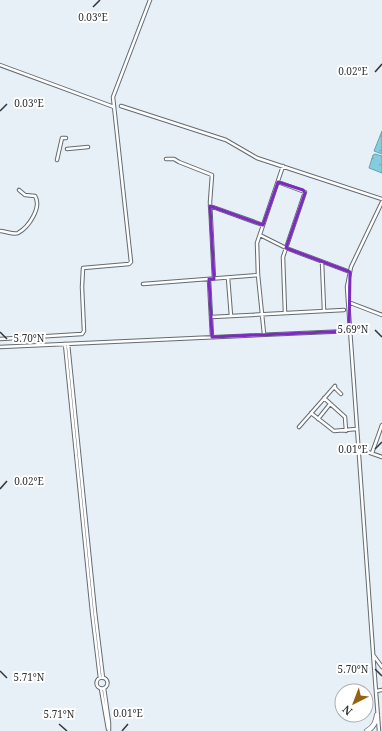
<svg xmlns="http://www.w3.org/2000/svg" width="382" height="731" viewBox="0 0 382 731" font-family="'Noto Serif',serif">
	<defs>
		<pattern id="water-ripples" width="26" height="14" patternUnits="userSpaceOnUse"><rect width="26" height="14" fill="#83cede"/><path d="M2 4q2-2 4 0t4 0M15 11q2-2 4 0t4 0" fill="none" stroke="#6ca8b5"/></pattern>
	</defs>
	<rect width="100%" height="100%" fill="#e7eff7"/>
	<path fill="url(#water-ripples)" stroke="#6ba0ac" d="M 382,131 L 382,154 L 374,151 Z
		M 375,154 L 382,156 L 382,173 L 369,168 L 373,155 Z"/>
	<g fill="none" stroke-linecap="round" stroke-linejoin="round">
		<g stroke="#646b72" stroke-width="4.5">
			<path id="minor" d="M 0,65 L 114,107
				M 121,106 L 226,140 L 257,158 L 382,199
				M 67,149 L 88,147
				M 166,159 L 174,159 L 179,162 L 212,175 L 210,202 L 214,279
				M 57,160 L 62,138 L 66,138
				M 278,182 L 305,192 L 283,257 L 285,313
				M 210,206 L 263,225
				M 0,231 C 5,231 14,235 18,233 C 29,227 42,207 35,196 L 25,195 L 19,190
				M 260,235 L 286,248 L 350,272
				M 322,262 L 324,310
				M 228,278 L 231,316
				M 209,280 L 212,337
				M 143,284 L 258,275
				M 348,302 L 382,315
				M 212,317 L 344,310
				M 264,334 L 258,275 L 257,243 L 283,166
				M 0,339 L 82,334 L 84,331 L 82,287 L 83,268 L 129,264 L 131,262 L 113,97 L 150,0
				M 65,344 L 92,612 L 100,678
				M 68,344 L 95,612 L 103,678
				M 0,347 L 349,331
				M 334,387 L 341,394
				M 324,398 L 345,417 L 346,431
				M 311,413 L 334,431 L 356,429
				M 318,419 L 330,404
				M 299,427 L 335,386
				M 359,449 L 382,457
				M 372,453 L 382,425
				M 374,656 L 382,667
				M96.5 683a5.5 5.5 0 1 1 11 0a5.5 5.5 0 1 1-11 0Z
				M 104,688 L 109,723 L 109,731
				M 101,689 L 108,729
				M 376,691 L 382,690
				M 379,731 L 374,666 L 347,287 L 351,267 L 382,202"/>
		</g>
		<g stroke="#646b72" stroke-width="6">
			<path id="highway" d="M 367,731 C 374,727 376,722 377,715"/>
		</g>
		<use href="#minor" stroke="#fff" stroke-width="2.5"/>
		<use href="#highway" stroke="#fff" stroke-width="4.5"/>
	</g>
	<path fill="none" stroke="#7b2cbf" stroke-width="3" stroke-linejoin="round" d="M 278,182 L 303,190 L 305,193 L 286,248 L 350,272 L 349,331 L 212,337 L 209,279 L 214,279 L 210,206 L 263,225 Z"/>
	<path fill="none" stroke="#323639" stroke-width="1.5" d="M 93,7 L 100,0M 375,72 L 382,64M 0,111 L 7,104M 375,330 L 382,337M 0,332 L 7,339M 375,449 L 382,442M 0,489 L 7,481M 375,669 L 382,676M 0,671 L 7,678M 59,724 L 67,731M 122,731 L 128,724"/>
	<g font-size="10" text-anchor="middle" fill="#323639" stroke="#fff" stroke-width="4" stroke-linejoin="round" paint-order="stroke">
		<text x="93" y="21">0.03°E</text>
		<text x="353" y="75">0.02°E</text>
		<text x="29" y="107">0.03°E</text>
		<text x="353" y="333">5.69°N</text>
		<text x="29" y="342">5.70°N</text>
		<text x="353" y="453">0.01°E</text>
		<text x="29" y="485">0.02°E</text>
		<text x="353" y="673">5.70°N</text>
		<text x="29" y="681">5.71°N</text>
		<text x="128" y="717">0.01°E</text>
		<text x="59" y="718">5.71°N</text>
	</g>
	<g transform="translate(354 703) rotate(222)"><circle r="19" fill="#ffffff" stroke="#adafb0"/>
	<path d="M0-3L7 15L0 10L-7 15Z" fill="#936111"/>
	<text y="-6" font-size="11" font-weight="bold" text-anchor="middle" fill="#323639">N</text>
	</g>
</svg>
